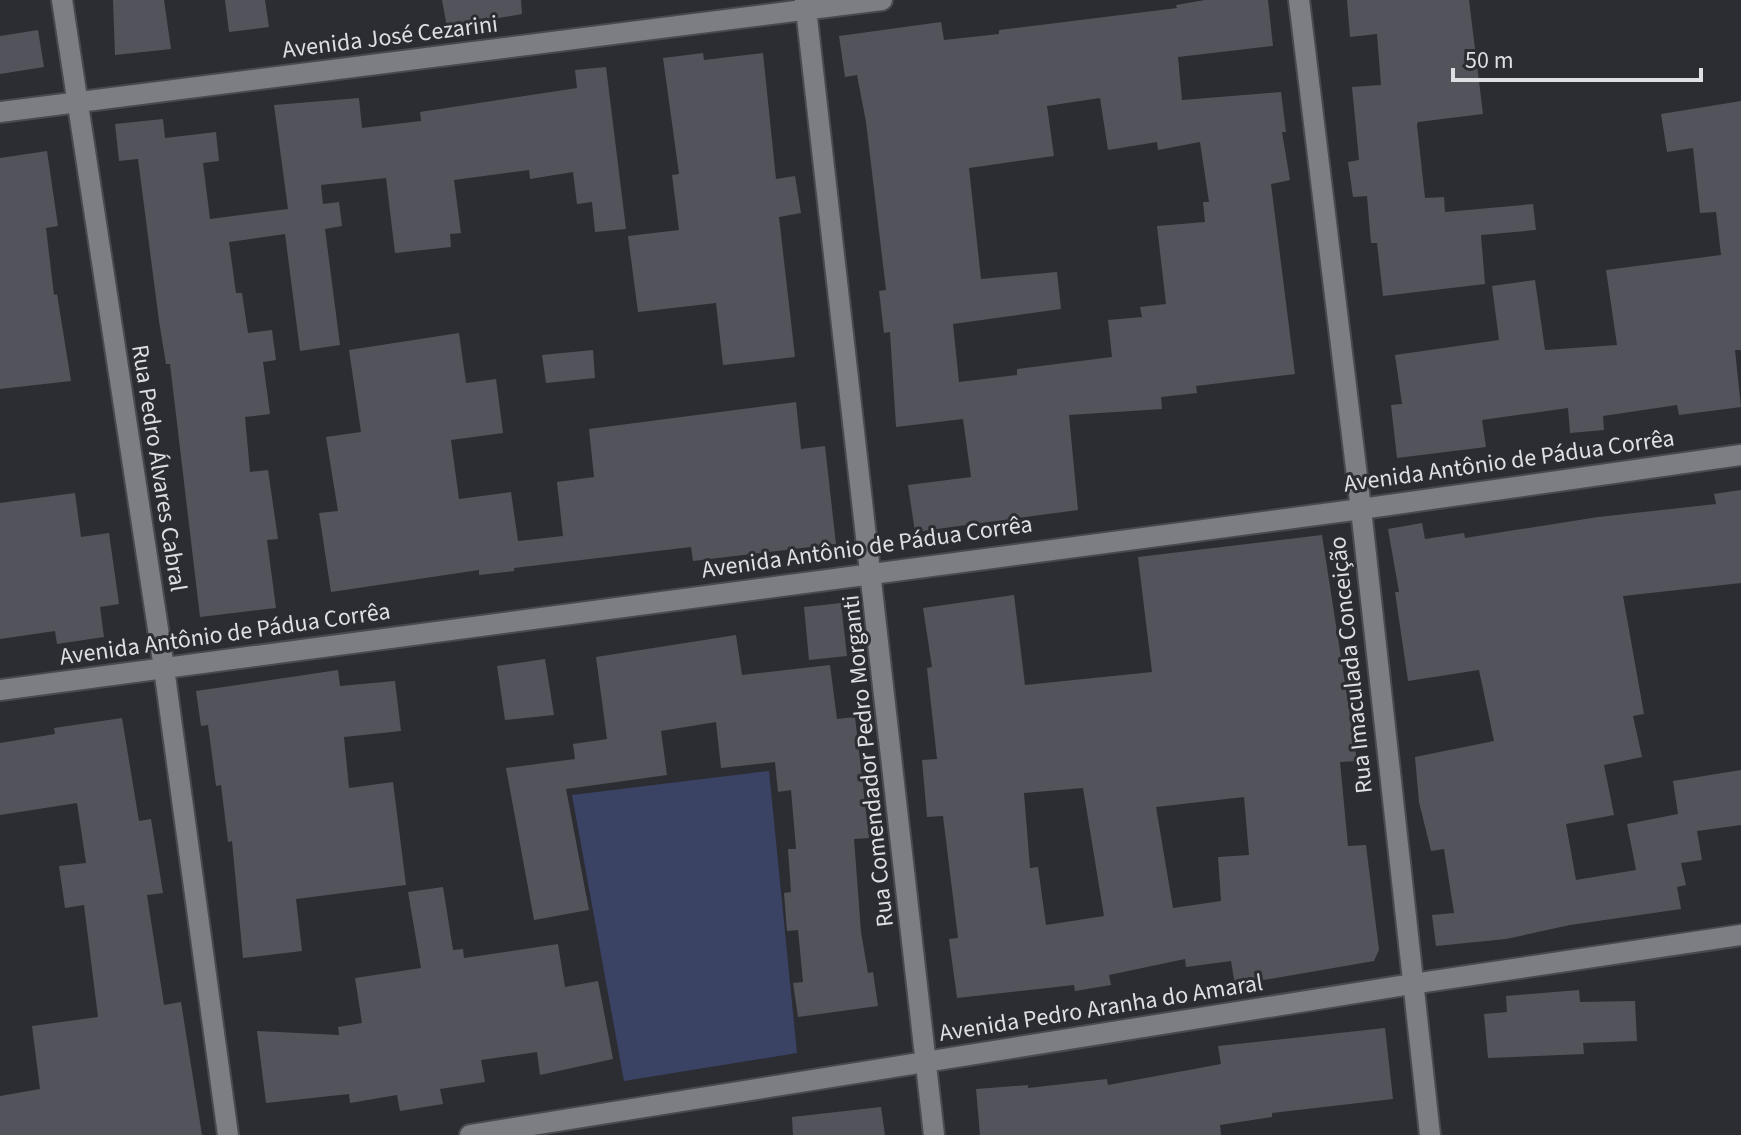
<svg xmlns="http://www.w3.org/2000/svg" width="1741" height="1135" viewBox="0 0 1741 1135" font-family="'Source Sans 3',sans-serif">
	<rect width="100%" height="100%" fill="#2c2d33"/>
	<path fill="#3b4364" d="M 769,771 L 797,1053 L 624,1081 L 572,795 Z"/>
	<path fill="#53545b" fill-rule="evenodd" d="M 113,0 L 164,0 L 171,49 L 115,55 Z
		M 225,0 L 265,0 L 269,27 L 229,32 Z
		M 442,0 L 521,0 L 522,14 L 447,27 Z
		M 1205,0 L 1268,0 L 1273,46 L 1178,57 L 1182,100 L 1281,92 L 1286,132 L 1282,132 L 1290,180 L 1271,184 L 1295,374 L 1196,386 L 1197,393 L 1161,397 L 1162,409 L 1069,415 L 1078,510 L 915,532 L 908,485 L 971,477 L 963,419 L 896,427 L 890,332 L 884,333 L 879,291 L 886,290 L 866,122 L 857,75 L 845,77 L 839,36 L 941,22 L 944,40 L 999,34 L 999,30 L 1177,8 L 1176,5 ZM 1100,98 L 1108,150 L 1157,142 L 1158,150 L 1200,142 L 1209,202 L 1203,202 L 1205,222 L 1157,226 L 1166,304 L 1140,307 L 1142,317 L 1108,320 L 1112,357 L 1017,369 L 1017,375 L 959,382 L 953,324 L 1061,309 L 1057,272 L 981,279 L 969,168 L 1054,156 L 1047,106 Z
		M 1347,0 L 1469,0 L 1483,114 L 1418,122 L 1417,125 L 1425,198 L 1444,197 L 1445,212 L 1533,204 L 1536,230 L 1481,235 L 1485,284 L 1383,296 L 1377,243 L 1371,243 L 1367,196 L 1353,197 L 1348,162 L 1359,160 L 1352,87 L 1381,85 L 1377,34 L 1350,37 Z
		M 38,30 L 44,67 L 0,74 L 0,36 Z
		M 703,53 L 704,60 L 763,53 L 776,179 L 795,176 L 801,213 L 779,217 L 795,357 L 723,365 L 716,303 L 638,312 L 628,236 L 679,230 L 672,175 L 679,174 L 663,58 Z
		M 606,67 L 626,229 L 595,232 L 592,202 L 577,204 L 573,172 L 530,179 L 529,170 L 454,180 L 461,233 L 450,234 L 451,247 L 395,253 L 386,178 L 321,185 L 323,204 L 339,202 L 342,226 L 325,229 L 340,345 L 300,351 L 285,234 L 229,242 L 236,293 L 242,293 L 248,333 L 272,330 L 276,360 L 263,362 L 270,414 L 245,417 L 250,472 L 268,470 L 278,539 L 267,540 L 276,608 L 200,617 L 170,364 L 166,364 L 159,321 L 138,159 L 119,161 L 115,124 L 163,119 L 165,138 L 216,132 L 219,161 L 203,163 L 210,219 L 288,209 L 274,105 L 359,98 L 362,128 L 421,121 L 420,112 L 577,88 L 575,70 Z
		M 1741,101 L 1741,350 L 1735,350 L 1741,407 L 1679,415 L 1677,405 L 1603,416 L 1604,430 L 1570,433 L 1568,408 L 1482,420 L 1486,447 L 1397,458 L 1391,405 L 1402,404 L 1395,355 L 1499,340 L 1492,286 L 1535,280 L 1545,350 L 1617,345 L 1606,270 L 1721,255 L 1716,212 L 1700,213 L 1693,148 L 1667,152 L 1661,114 Z
		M 47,151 L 58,226 L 46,228 L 54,295 L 57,294 L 71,381 L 0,389 L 0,158 Z
		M 459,333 L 466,383 L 496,379 L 503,433 L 451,440 L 459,499 L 511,492 L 518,541 L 563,536 L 557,482 L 594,477 L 589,429 L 796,402 L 801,449 L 825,446 L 836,544 L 693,561 L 691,547 L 514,568 L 514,571 L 479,575 L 479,570 L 331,592 L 319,513 L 338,511 L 326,437 L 361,432 L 349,350 Z
		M 593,350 L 595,378 L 546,383 L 542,355 Z
		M 1741,490 L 1741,583 L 1623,596 L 1644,714 L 1633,716 L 1642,757 L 1604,765 L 1614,815 L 1566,824 L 1576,880 L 1636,870 L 1627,824 L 1678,814 L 1673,781 L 1741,770 L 1741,825 L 1697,831 L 1702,860 L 1681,863 L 1686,885 L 1677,887 L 1681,909 L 1570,925 L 1506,939 L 1436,946 L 1432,915 L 1454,913 L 1444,849 L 1431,851 L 1419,802 L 1415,757 L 1494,741 L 1479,670 L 1408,681 L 1395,592 L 1399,592 L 1388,529 L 1422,523 L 1425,539 L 1464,533 L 1465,538 L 1598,517 L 1716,504 L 1714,494 Z
		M 75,493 L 81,537 L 109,533 L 119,604 L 100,607 L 104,637 L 57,644 L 55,631 L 0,639 L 0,503 Z
		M 1322,535 L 1357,761 L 1340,762 L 1348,846 L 1366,845 L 1379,950 L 1374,961 L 1235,985 L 1231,961 L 1186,967 L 1185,959 L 1109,975 L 1111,985 L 1075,991 L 1074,985 L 957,998 L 949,939 L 958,938 L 943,816 L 927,817 L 922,760 L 937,759 L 927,668 L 932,667 L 923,608 L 1014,595 L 1025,685 L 1152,672 L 1138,557 ZM 1083,788 L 1104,916 L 1046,925 L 1038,867 L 1030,868 L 1024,793 ZM 1244,797 L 1249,855 L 1218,857 L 1221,901 L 1173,908 L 1156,807 Z
		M 841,603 L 847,656 L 809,660 L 804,607 Z
		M 736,635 L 742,675 L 830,665 L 837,719 L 855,717 L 869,838 L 854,839 L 861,932 L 868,973 L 873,972 L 878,1006 L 798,1017 L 793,983 L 803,982 L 798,930 L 787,931 L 784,893 L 791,892 L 788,849 L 796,849 L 791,790 L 778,792 L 775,762 L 721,768 L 716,722 L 661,731 L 667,775 L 566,789 L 589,910 L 534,920 L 506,768 L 575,759 L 573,744 L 607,739 L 596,657 Z
		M 545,659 L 554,715 L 505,720 L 497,666 Z
		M 338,670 L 340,686 L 395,681 L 401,731 L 344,737 L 349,788 L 393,782 L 406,885 L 296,899 L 302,951 L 243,958 L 232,841 L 228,842 L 221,785 L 216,786 L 208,725 L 201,726 L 196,691 Z
		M 122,718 L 139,821 L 151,819 L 163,893 L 147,895 L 164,1005 L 181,1002 L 202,1135 L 0,1135 L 0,1096 L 40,1089 L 32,1026 L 98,1017 L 84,905 L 65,908 L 59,866 L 86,863 L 77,803 L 0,815 L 0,743 L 55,734 L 54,728 Z
		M 443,887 L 453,950 L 463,949 L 464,958 L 558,944 L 565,987 L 598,981 L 613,1059 L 540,1075 L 537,1052 L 481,1060 L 485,1082 L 440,1089 L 443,1104 L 400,1111 L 397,1095 L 350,1103 L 349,1094 L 266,1103 L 257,1031 L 339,1035 L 338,1027 L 362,1023 L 355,978 L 421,968 L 408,892 Z
		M 1579,990 L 1580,1002 L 1635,1001 L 1637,1041 L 1583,1043 L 1584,1054 L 1488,1058 L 1484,1014 L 1507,1012 L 1506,996 Z
		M 1385,1028 L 1393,1099 L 1272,1113 L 1272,1117 L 1220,1125 L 1221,1135 L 980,1135 L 976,1089 L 1028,1085 L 1028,1088 L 1107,1079 L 1108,1085 L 1221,1064 L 1218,1046 Z
		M 881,1107 L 885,1135 L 793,1135 L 792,1117 Z"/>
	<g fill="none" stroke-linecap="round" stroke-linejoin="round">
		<g stroke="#494a4f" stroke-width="24">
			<path id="minor" d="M 62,0 L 164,668 L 228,1135
				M 805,0 L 934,1135
				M 1299,0 L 1361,509 L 1430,1135
				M 0,112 L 882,0
				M 0,690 L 1361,509 L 1741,455
				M 470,1135 L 1412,984 L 1741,935"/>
		</g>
		<use href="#minor" stroke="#7c7e84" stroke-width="20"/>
	</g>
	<g text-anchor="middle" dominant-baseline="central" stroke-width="6" stroke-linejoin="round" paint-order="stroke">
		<g font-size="24" fill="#dedfe3" stroke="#2c2d33">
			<text transform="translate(390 37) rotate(-7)">Avenida José Cezarini</text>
			<text transform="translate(1509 461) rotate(-8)">Avenida Antônio de Pádua Corrêa</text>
			<text transform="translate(159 468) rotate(81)">Rua Pedro Álvares Cabral</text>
			<text transform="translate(867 547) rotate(-8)">Avenida Antônio de Pádua Corrêa</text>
			<text transform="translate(225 634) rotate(-8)">Avenida Antônio de Pádua Corrêa</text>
			<text transform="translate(1351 665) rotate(-96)">Rua Imaculada Conceição</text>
			<text transform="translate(868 761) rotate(-96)">Rua Comendador Pedro Morganti</text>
			<text transform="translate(1101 1008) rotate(-9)">Avenida Pedro Aranha do Amaral</text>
		</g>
	</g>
	<path d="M1453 68v12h248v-12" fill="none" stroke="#dedfe3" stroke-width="4"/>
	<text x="1465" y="68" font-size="24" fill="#dedfe3" stroke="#2c2d33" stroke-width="6" paint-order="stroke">50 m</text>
</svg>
